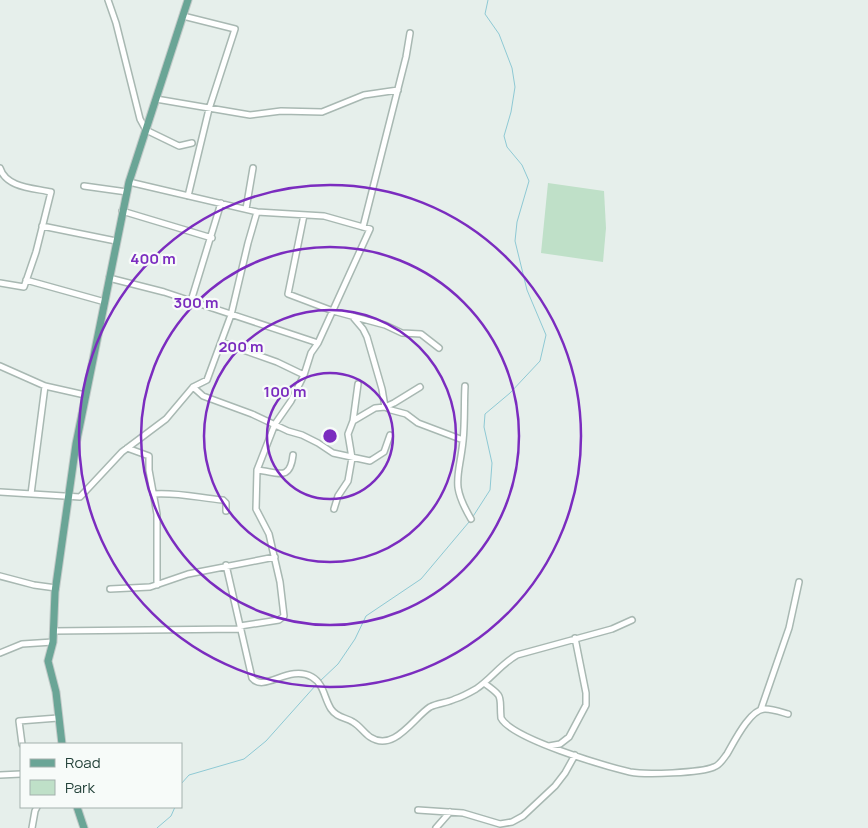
<svg xmlns="http://www.w3.org/2000/svg" width="868" height="828" viewBox="0 0 868 828" font-family="Manrope,sans-serif">
	<rect width="100%" height="100%" fill="#e6efeb"/>
	<path fill="#bfe0c8" d="M 548,183 L 604,191 L 606,228 L 603,262 L 541,253 Z"/>
	<g fill="none" stroke-linecap="round" stroke-linejoin="round">
		<path stroke="#8ec9d4" stroke-width="1" d="M 472,518 L 490,490 L 492,463 L 484,427 L 485,414 L 510,393 L 540,361 L 546,335 L 527,290 L 515,241 L 517,222 L 529,181 L 522,165 L 507,147 L 504,136 L 511,112 L 515,87 L 512,68 L 499,34 L 485,14 L 488,0
			M 319,682 L 338,664 L 355,639 L 366,616 L 421,579 L 469,522
			M 181,784 L 189,775 L 244,759 L 266,741 L 316,685
			M 157,828 L 171,816 L 175,807"/>
		<g stroke="#a8b8b2" stroke-width="8">
			<path id="minor" d="M 108,0 L 116,23 L 140,119 L 146,130 L 179,146 L 192,143
				M 183,16 L 235,29 L 209,109 L 188,196
				M 156,99 L 250,115 L 281,111 L 322,112 L 364,95 L 398,90
				M 0,168 C 6,188 34,188 51,192 L 36,252 L 24,287 L 0,283
				M 129,182 L 257,212 L 324,216 L 370,229 L 318,343 L 311,353 L 304,375 L 291,401 L 275,424 L 257,470 L 256,509 L 269,534 L 280,582 L 284,616 L 279,620 L 240,626
				M 84,186 L 127,192
				M 246,209 L 253,168
				M 122,211 L 212,238
				M 304,215 L 288,294 L 333,311 L 385,325 L 402,333 L 421,334 L 439,348
				M 42,226 L 116,241
				M 363,227 L 406,57 L 410,33
				M 109,278 L 164,292 L 318,343
				M 26,280 L 105,302
				M 191,301 L 221,203
				M 352,316 L 363,329 L 367,337 L 382,389 L 385,407 L 391,410 L 406,414 L 418,423 L 463,440
				M 221,342 L 277,362 L 304,375
				M 0,366 L 45,386 L 85,395
				M 465,386 C 464,404 465,423 463,441 C 459,479 450,483 471,519
				M 193,387 L 203,396 L 252,414 L 288,431 L 302,435 L 318,443 L 333,453 L 370,461 L 384,452 L 390,435
				M 353,421 L 375,408 L 385,407 L 394,403 L 420,387
				M 127,448 L 149,456 L 149,470 L 157,514 L 157,585
				M 257,470 C 278,472 290,482 293,455
				M 0,492 L 80,497 L 122,452 L 166,419 L 193,387 L 207,380 L 231,315 L 248,243 L 257,212
				M 31,494 L 45,386
				M 153,494 C 177,492 200,498 223,500 L 226,503 L 226,511
				M 334,509 L 338,496 L 348,481 L 352,458 L 348,434 L 353,421 L 358,384
				M 226,565 L 252,678 C 264,693 289,664 312,677 C 324,684 324,698 331,709 C 337,718 345,717 353,722 C 360,726 364,733 370,737 C 394,753 414,717 430,707 C 438,703 447,703 455,699 C 462,697 469,693 476,689 C 491,679 501,664 517,655 L 612,629 L 632,620
				M 0,576 L 34,585 L 56,588
				M 110,589 L 150,587 L 188,574 L 275,557
				M 53,631 L 241,629
				M 0,653 L 22,644 L 53,642
				M 484,683 C 505,698 499,695 501,718 C 512,739 605,766 630,772 C 645,775 701,773 714,767 C 720,765 723,759 727,754 C 734,742 750,709 765,709 C 773,709 781,712 788,714
				M 761,709 L 789,628 L 799,582
				M 22,744 L 19,721 L 58,718
				M 549,746 L 560,744 L 569,737 L 586,705 L 586,693 L 575,638
				M 0,775 L 21,774
				M 418,810 L 463,813 L 500,824 L 512,822 L 523,816 L 555,786 L 565,773 L 575,755
				M 32,828 L 35,811 L 37,807
				M 436,828 L 450,812"/>
		</g>
		<g stroke="#c2cac8" stroke-width="9">
			<path id="major" d="M 62,744 L 56,692 L 48,661 L 53,642 L 55,592 L 76,444 L 129,182 L 188,0
				M 77,807 L 84,828"/>
		</g>
		<use href="#minor" stroke="#fff" stroke-width="5"/>
		<use href="#major" stroke="#6aa596" stroke-width="7"/>
	</g>
	<g fill="none" stroke="#7b2cbf" stroke-width="2.5">
		<circle cx="330" cy="436" r="63"/>
		<circle cx="330" cy="436" r="126"/>
		<circle cx="330" cy="436" r="189"/>
		<circle cx="330" cy="436" r="251"/>
	</g>
	<circle cx="330" cy="436" r="8" fill="#7b2cbf" stroke="#f7fbf9" stroke-width="2.5"/>
	<g font-size="15" text-anchor="middle" font-weight="bold" fill="#7b2cbf" stroke="#f7fbf9" stroke-width="4.5" stroke-linejoin="round" paint-order="stroke">
		<text x="153" y="264">400 m</text>
		<text x="196" y="308">300 m</text>
		<text x="241" y="352">200 m</text>
		<text x="285" y="397">100 m</text>
	</g>
	<rect x="20" y="743" width="162" height="65" fill="#f7fbf9" stroke="#a3b1ad"/>
	<rect x="30" y="759" width="25" height="8" fill="#6aa596" stroke="#a3b1ad"/>
	<text x="65" y="768" font-size="15" fill="#24423a">Road</text>
	<rect x="30" y="780" width="25" height="15" fill="#bfe0c8" stroke="#a3b1ad"/>
	<text x="65" y="793" font-size="15" fill="#24423a">Park</text>
</svg>
